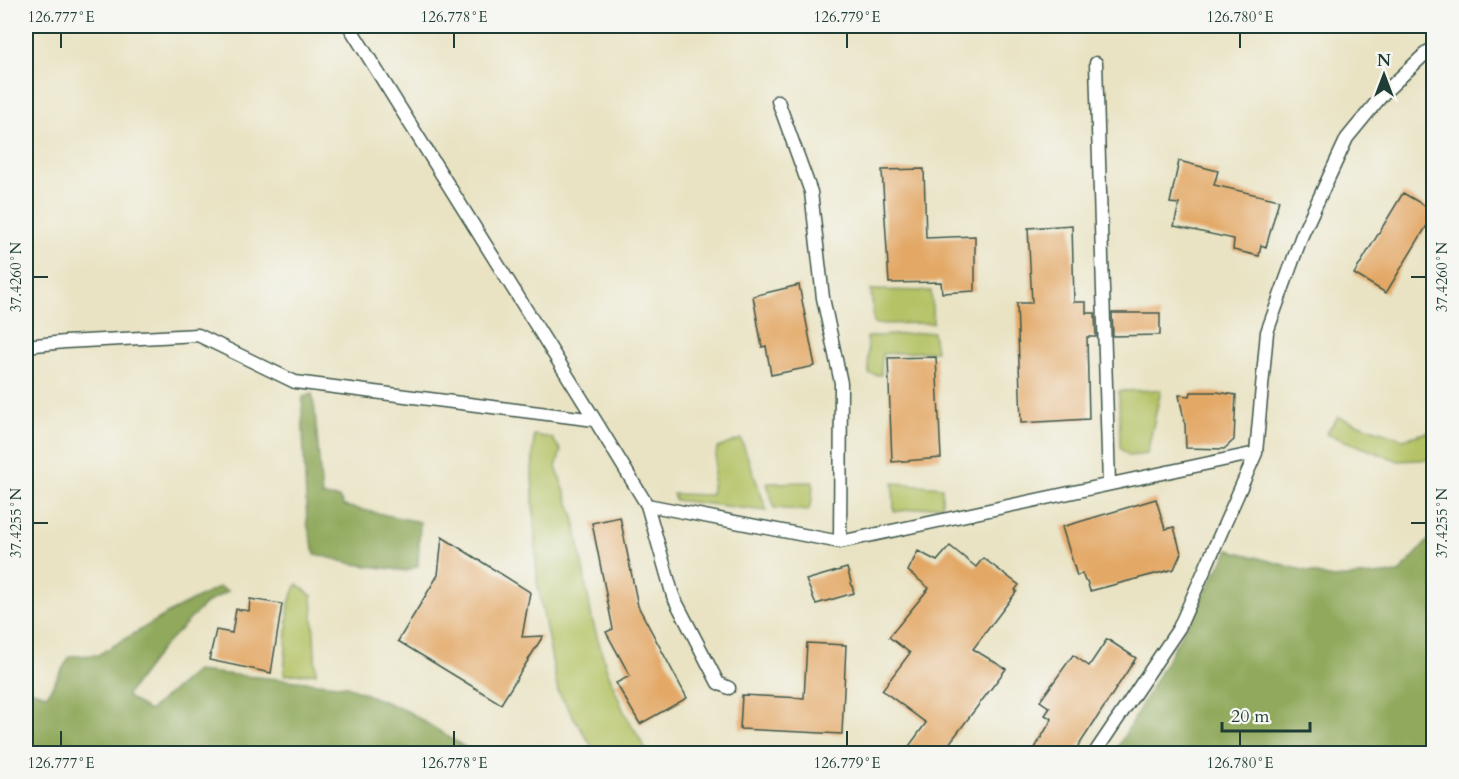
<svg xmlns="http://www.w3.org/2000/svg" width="1459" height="779" viewBox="0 0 1459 779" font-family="Cardo,serif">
	<rect width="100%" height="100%" fill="#f6f6f2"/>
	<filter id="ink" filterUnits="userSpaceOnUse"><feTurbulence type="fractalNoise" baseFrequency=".0167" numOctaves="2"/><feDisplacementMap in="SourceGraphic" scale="12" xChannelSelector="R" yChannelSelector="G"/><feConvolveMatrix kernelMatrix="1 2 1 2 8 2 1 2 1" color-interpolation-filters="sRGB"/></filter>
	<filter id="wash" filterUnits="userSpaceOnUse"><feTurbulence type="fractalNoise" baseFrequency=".008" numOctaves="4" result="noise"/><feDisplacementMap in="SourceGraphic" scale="24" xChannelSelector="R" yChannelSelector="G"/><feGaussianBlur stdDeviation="1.35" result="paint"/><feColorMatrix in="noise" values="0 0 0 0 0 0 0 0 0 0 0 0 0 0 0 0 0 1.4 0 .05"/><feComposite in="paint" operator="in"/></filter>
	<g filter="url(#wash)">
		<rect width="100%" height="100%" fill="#e9e3c3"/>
		<path fill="#b5c366" stroke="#6a804d" stroke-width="1.5" d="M 871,290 L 931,291 L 933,323 L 874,324 Z
			M 933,332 L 936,351 L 882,354 L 881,375 L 869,374 L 867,337 Z
			M 1161,390 L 1147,454 L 1129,456 L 1120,448 L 1119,391 Z
			M 1338,417 L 1403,439 L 1433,431 L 1433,459 L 1399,461 L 1326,434 Z
			M 534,435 L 552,438 L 561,451 L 556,467 L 574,517 L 592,619 L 607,670 L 624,712 L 648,753 L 596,753 L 558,692 L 537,581 L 532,475 Z
			M 741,439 L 767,511 L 675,500 L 673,494 L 711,495 L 717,448 Z
			M 813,482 L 812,500 L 808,511 L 774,508 L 767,483 Z
			M 893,483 L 942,487 L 942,505 L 894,512 Z
			M 297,584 L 312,596 L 316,673 L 284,675 L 289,603 Z"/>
		<path fill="#90a95b" stroke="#587348" stroke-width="1.5" d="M 312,394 L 315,411 L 322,496 L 339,498 L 344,506 L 420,522 L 418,566 L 407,571 L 353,564 L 315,554 L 307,524 L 302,410 L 303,397 Z
			M 1433,535 L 1433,753 L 1114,754 L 1229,550 L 1332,578 L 1399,573 Z
			M 219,587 L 228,591 L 205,604 L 162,648 L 126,696 L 149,711 L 196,671 L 347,686 L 409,712 L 474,753 L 26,753 L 26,689 L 47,695 L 70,656 L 98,655 L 172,611 Z"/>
		<g id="blocks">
			<path fill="#e3a866" d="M 1179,161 L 1218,171 L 1214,185 L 1279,200 L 1266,247 L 1261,245 L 1259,256 L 1233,250 L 1234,239 L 1174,226 L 1179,204 L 1170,203 Z
				M 924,169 L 926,238 L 975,236 L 975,291 L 942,293 L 941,282 L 889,283 L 882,170 Z
				M 1403,193 L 1434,211 L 1434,214 L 1386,293 L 1354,274 Z
				M 1072,225 L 1074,302 L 1086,302 L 1086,313 L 1095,313 L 1096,337 L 1087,337 L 1089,419 L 1021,423 L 1017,303 L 1032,303 L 1028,228 Z
				M 799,285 L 815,366 L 771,375 L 766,346 L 762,347 L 753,296 Z
				M 1112,313 L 1160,313 L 1160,335 L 1113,336 Z
				M 936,357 L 941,458 L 892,462 L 888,358 Z
				M 1191,392 L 1217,392 L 1236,395 L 1234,440 L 1224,449 L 1186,448 L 1185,425 L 1179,395 L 1190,396 Z
				M 1156,499 L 1165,529 L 1174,527 L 1181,553 L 1174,569 L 1090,591 L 1087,581 L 1085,581 L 1082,573 L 1077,576 L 1062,527 Z
				M 620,517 L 638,606 L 687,698 L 640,724 L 616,683 L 630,676 L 606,632 L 613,629 L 592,523 Z
				M 442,537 L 530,592 L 522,637 L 543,636 L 501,704 L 398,641 L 438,575 Z
				M 950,546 L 976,567 L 983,558 L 1019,585 L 1015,590 L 1017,591 L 973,649 L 1006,669 L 942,753 L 904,753 L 926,723 L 882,690 L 910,653 L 889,637 L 929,588 L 908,571 L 918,551 L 937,561 Z
				M 847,568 L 854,593 L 816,604 L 806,580 Z
				M 250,599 L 282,604 L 271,673 L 209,660 L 216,630 L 232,633 L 236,609 L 249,611 Z
				M 1107,639 L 1136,658 L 1074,753 L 1032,753 L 1052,719 L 1045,715 L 1050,708 L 1040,701 L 1073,655 L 1089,666 Z
				M 807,643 L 846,645 L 842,734 L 740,729 L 742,695 L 804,698 Z"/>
		</g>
	</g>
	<g filter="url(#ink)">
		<use href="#blocks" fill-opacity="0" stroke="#3d5649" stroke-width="1.5"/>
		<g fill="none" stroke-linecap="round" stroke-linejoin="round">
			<g stroke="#3d5649" stroke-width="15">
				<path id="service" d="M 349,26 L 595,420
					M 1096,63 L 1109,484
					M 778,101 L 811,192 L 823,298 L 841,383 L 840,542
					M 26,346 L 65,342 L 198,335 L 295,382 L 595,420 L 647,505 L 673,596 L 718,683 L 729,688
					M 647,505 L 840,542 L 1256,453 L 1267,332 L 1302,235 L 1347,138 L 1384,93 L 1427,52 L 1434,49
					M 1094,754 L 1179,628 L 1256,453"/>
			</g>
			<use href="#service" stroke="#fff" stroke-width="12"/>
		</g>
	</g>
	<path fill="none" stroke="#1f3d34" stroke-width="2" d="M 61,33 L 61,48M 454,33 L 454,48M 847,33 L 847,48M 1240,33 L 1240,48M 33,277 L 48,277M 1411,277 L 1426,277M 33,523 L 48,523M 1411,523 L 1426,523M 61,731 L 61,746M 454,731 L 454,746M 847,731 L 847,746M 1240,731 L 1240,746"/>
	<rect width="1459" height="779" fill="none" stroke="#f6f6f2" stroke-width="66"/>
	<g transform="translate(1384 75)" stroke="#f6f6f2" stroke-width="4.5" paint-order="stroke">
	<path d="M0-4.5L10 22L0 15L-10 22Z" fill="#1f3d34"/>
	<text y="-9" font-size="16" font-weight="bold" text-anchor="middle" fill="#1f3d34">N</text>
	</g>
	<path d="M1222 722v9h88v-9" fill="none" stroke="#1f3d34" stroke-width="3"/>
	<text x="1231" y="722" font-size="18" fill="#1f3d34" stroke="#f6f6f2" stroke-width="4.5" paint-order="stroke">20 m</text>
	<rect x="33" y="33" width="1393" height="713" fill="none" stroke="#1f3d34" stroke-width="2"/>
	<g font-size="15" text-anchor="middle" fill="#1f3d34">
		<text x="61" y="22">126.777°E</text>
		<text x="454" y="22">126.778°E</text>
		<text x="847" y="22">126.779°E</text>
		<text x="1240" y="22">126.780°E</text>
		<text transform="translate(16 277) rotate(-90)" y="5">37.4260°N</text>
		<text transform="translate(1442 277) rotate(-90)" y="5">37.4260°N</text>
		<text transform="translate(16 523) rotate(-90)" y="5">37.4255°N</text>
		<text transform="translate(1442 523) rotate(-90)" y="5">37.4255°N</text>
		<text x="61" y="768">126.777°E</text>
		<text x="454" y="768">126.778°E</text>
		<text x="847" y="768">126.779°E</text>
		<text x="1240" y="768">126.780°E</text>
	</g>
</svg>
